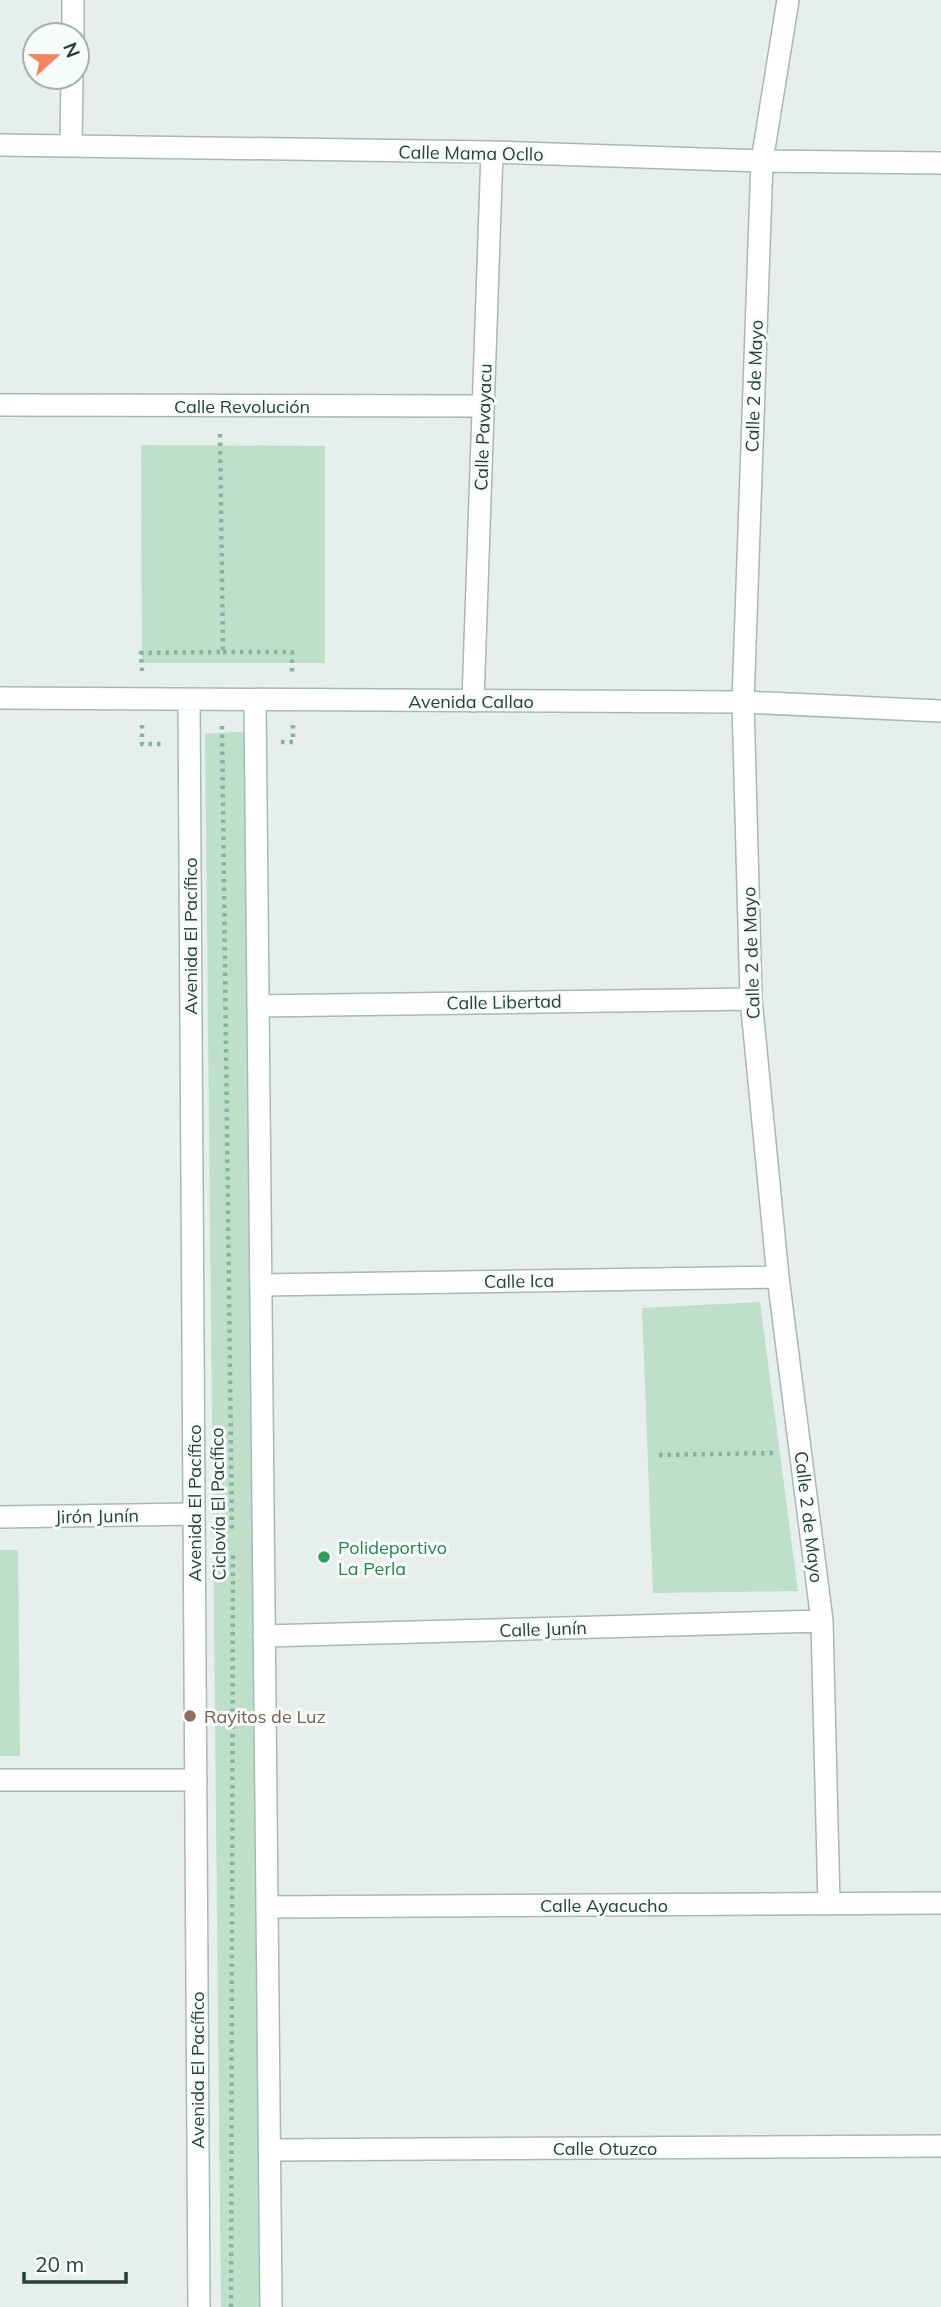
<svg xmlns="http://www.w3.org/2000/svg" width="941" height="2307" viewBox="0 0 941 2307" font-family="Mulish,sans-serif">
	<rect width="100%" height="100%" fill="#e6efeb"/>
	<path fill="#bfe0c8" d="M 141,445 L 325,446 L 325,663 L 142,663 Z
		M 248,731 L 264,2307 L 221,2307 L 205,734 Z
		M 760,1302 L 798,1591 L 653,1593 L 642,1308 Z
		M 0,1550 L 18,1550 L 20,1756 L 0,1756 Z"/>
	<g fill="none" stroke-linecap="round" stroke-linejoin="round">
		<g stroke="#a8b8b2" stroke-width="24">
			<path id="street" d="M 788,0 L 762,161 L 743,702 L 751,999 L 778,1277 L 822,1621 L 829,1904
				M 73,35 L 73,0
				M 0,145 L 492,152 L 762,161 L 941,163
				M 71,146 L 72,77
				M 0,405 L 483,406
				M 473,701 L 492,152
				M 258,1006 L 751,999
				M 261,1285 L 778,1277
				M 0,1517 L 194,1514
				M 264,1636 L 822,1621
				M 0,1780 L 196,1780
				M 267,1907 L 941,1903
				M 269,2150 L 941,2146"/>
		</g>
		<g stroke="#a4bbb3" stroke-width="24">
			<path id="secondary" d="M 0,698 L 743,702 L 941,711
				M 189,700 L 199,2307
				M 255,700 L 271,2307"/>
		</g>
		<path stroke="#86b3a5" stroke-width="4.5" stroke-dasharray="3.5 5" stroke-linecap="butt" d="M 223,652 L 292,652 L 292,674
			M 142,671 L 141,653 L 223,652 L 220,431
			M 142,725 L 142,744 L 164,744
			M 222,726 L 232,1533
			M 281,742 L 293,742 L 293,724
			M 659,1455 L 774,1453
			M 231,2307 L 233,1555"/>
		<use href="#street" stroke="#fff" stroke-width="21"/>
		<use href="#secondary" stroke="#fff" stroke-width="21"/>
	</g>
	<circle fill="#2e9e5b" stroke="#f7fbf9" stroke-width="2.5" cx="324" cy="1557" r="7"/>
	<circle fill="#8d6e63" stroke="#f7fbf9" stroke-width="2.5" cx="190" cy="1716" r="7"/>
	<g text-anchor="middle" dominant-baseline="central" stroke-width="6" stroke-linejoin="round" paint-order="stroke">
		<g font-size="18" fill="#24423a" stroke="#f7fbf9">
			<text transform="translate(471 153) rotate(1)">Calle Mama Ocllo</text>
			<text transform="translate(754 386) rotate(-88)">Calle 2 de Mayo</text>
			<text x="242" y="406">Calle Revolución</text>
			<text transform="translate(483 427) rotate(-88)">Calle Pavayacu</text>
			<text x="471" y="701">Avenida Callao</text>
			<text transform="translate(190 936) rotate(-90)">Avenida El Pacífico</text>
			<text transform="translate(751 953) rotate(-92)">Calle 2 de Mayo</text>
			<text transform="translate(504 1002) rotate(-1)">Calle Libertad</text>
			<text transform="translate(519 1281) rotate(-1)">Calle Ica</text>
			<text transform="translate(194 1503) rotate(-90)">Avenida El Pacífico</text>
			<text transform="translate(218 1504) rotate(-91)">Ciclovía El Pacífico</text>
			<text transform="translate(97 1516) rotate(-1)">Jirón Junín</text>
			<text transform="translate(809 1517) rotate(83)">Calle 2 de Mayo</text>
			<text transform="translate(543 1629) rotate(-2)">Calle Junín</text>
			<text x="604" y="1905">Calle Ayacucho</text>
			<text transform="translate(197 2070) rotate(-90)">Avenida El Pacífico</text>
			<text x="605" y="2148">Calle Otuzco</text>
		</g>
		<g font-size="18" fill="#27864d" stroke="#f7fbf9" text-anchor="start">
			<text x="338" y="1547">Polideportivo<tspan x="338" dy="21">La Perla</tspan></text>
		</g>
		<g font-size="18" fill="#785e54" stroke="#f7fbf9" text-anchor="start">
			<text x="204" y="1716">Rayitos de Luz</text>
		</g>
	</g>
	<g transform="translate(56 56) rotate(69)"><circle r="33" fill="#f7fbf9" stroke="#a3b1ad" stroke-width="2"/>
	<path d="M0-5L12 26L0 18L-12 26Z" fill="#f4845f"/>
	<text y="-10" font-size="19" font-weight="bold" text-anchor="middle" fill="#24423a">N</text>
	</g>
	<path d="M24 2272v10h102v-10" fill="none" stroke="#24423a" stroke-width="3.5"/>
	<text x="35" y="2272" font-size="21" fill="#24423a" stroke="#f7fbf9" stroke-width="5" paint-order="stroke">20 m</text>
</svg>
